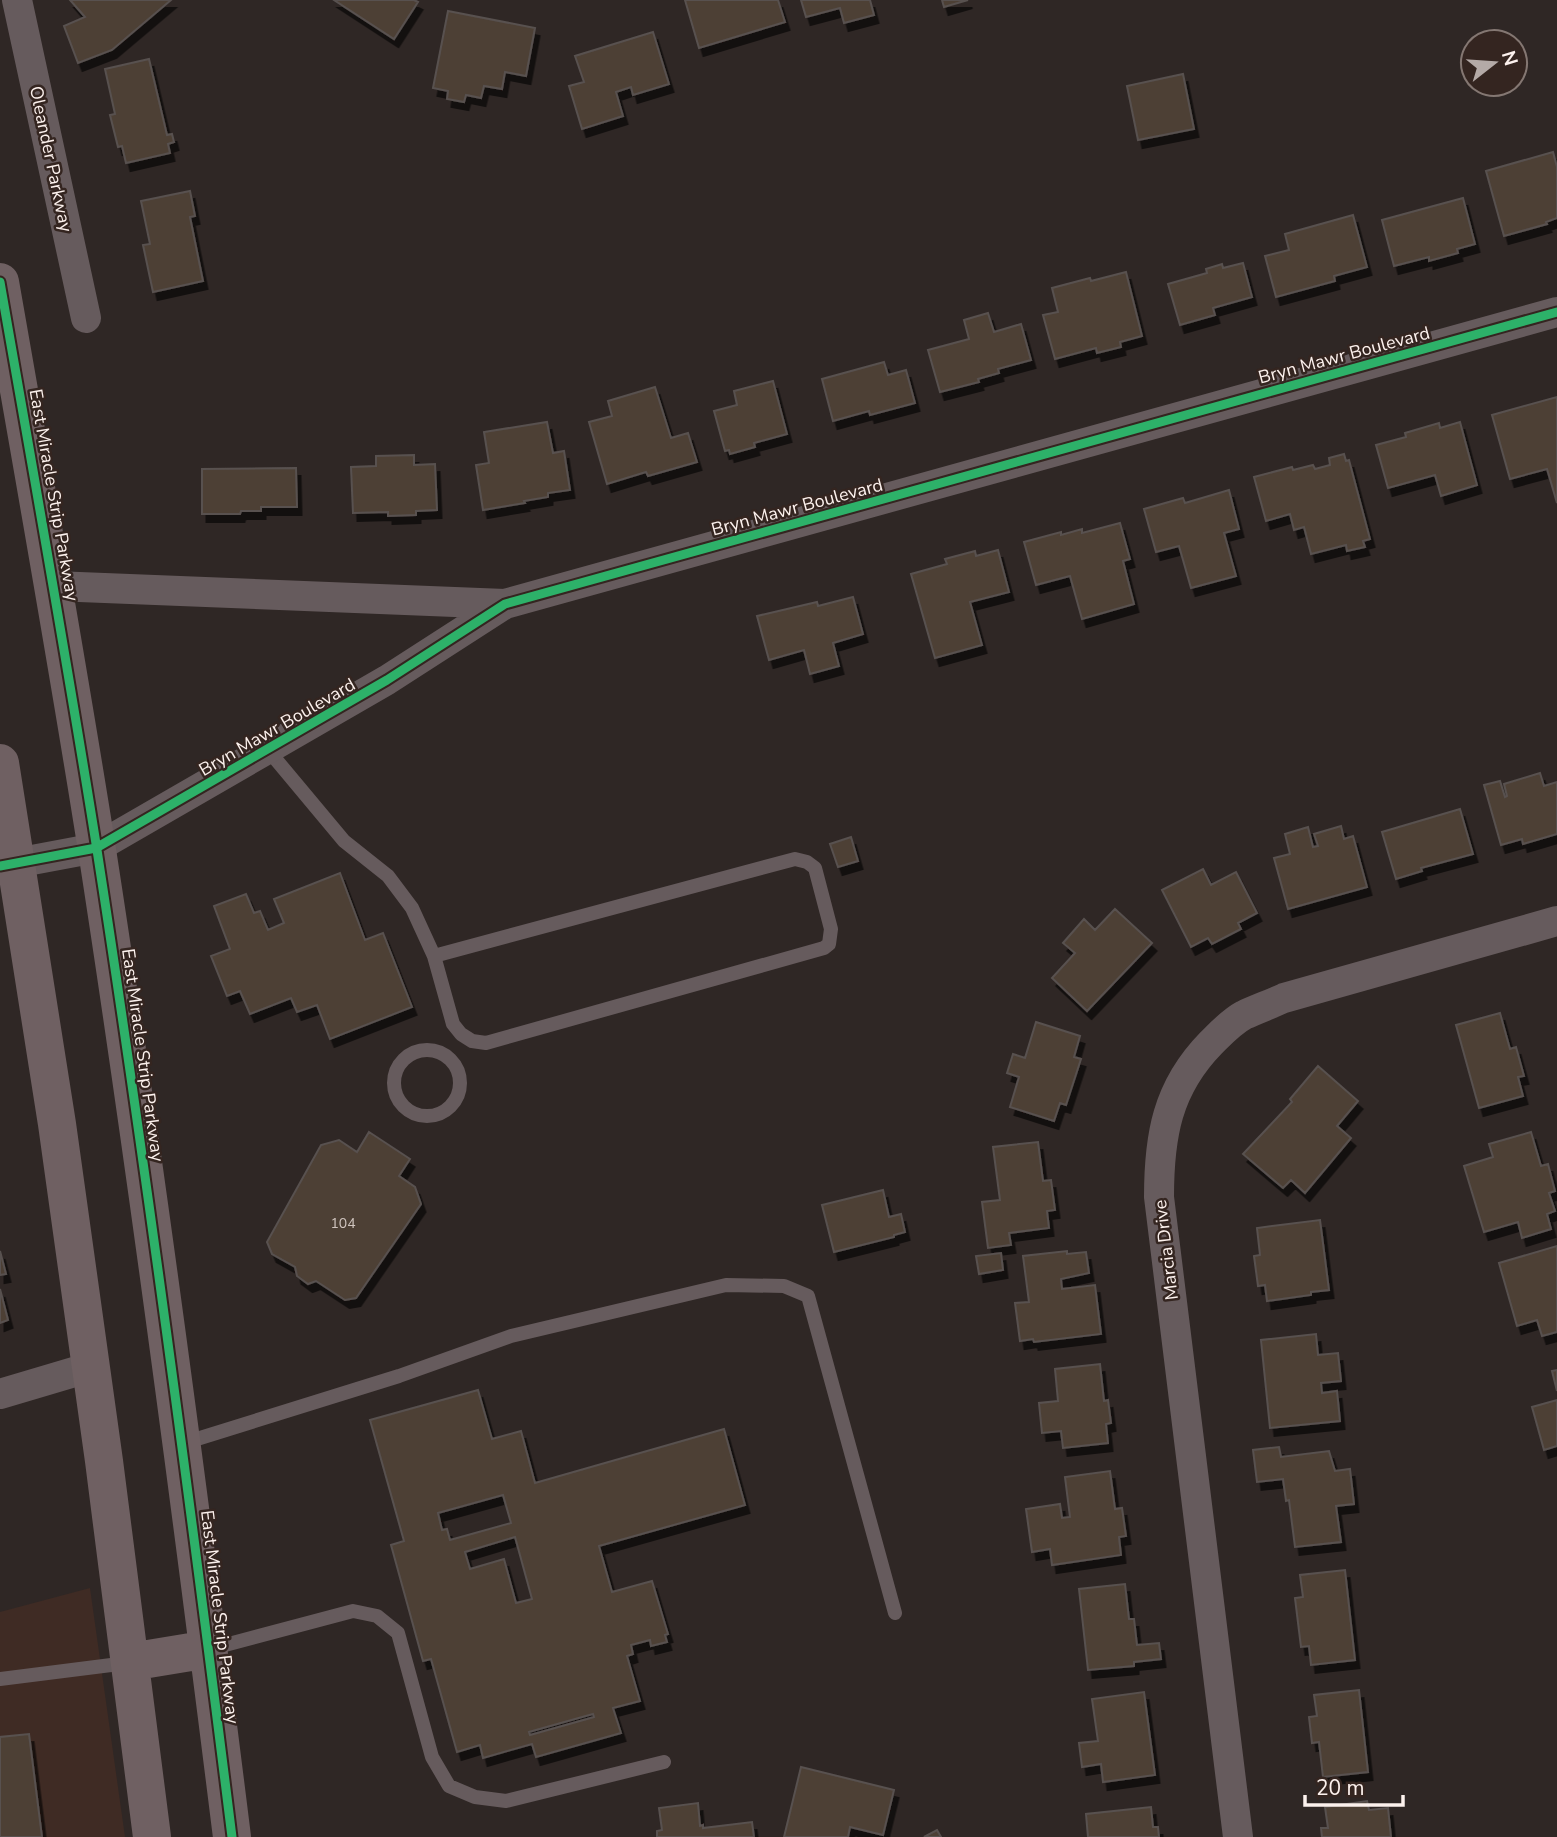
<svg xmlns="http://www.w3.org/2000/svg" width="1557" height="1837" viewBox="0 0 1557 1837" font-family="'Nunito Sans',sans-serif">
	<defs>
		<filter id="shadow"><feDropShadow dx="4.5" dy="8" stdDeviation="0" flood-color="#0009"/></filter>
	</defs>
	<rect width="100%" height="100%" fill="#2f2725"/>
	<path fill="#3f2b24" d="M 90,1588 L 125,1837 L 0,1837 L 0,1612 Z"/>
	<path fill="#4d4036" stroke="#58514f" stroke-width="2" fill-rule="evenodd" filter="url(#shadow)" d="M 70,0 L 171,0 L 112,50 L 78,63 L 64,26 L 85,17 Z
		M 334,0 L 414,0 L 418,2 L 394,39 Z
		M 685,0 L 778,0 L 785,22 L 699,48 Z
		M 801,0 L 870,0 L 874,15 L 844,23 L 840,8 L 806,17 Z
		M 942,0 L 968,0 L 944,7 Z
		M 448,11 L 535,28 L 526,76 L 505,72 L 502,89 L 484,86 L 481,98 L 466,95 L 464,102 L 447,99 L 448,91 L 433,88 Z
		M 653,32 L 669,84 L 633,95 L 631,87 L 616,92 L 623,116 L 582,129 L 569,86 L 584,82 L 575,56 Z
		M 149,59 L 167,135 L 172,134 L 174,142 L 168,144 L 170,153 L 126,163 L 122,146 L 118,147 L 110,115 L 115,114 L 105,69 Z
		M 1183,74 L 1194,129 L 1138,140 L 1127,86 Z
		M 1553,152 L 1557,167 L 1557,218 L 1546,222 L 1547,224 L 1504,236 L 1486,171 Z
		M 190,191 L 195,216 L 190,217 L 203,281 L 153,292 L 143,245 L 150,244 L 141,201 Z
		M 1463,198 L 1475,244 L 1457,249 L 1458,253 L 1429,261 L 1429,257 L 1394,266 L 1382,220 Z
		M 1353,215 L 1367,267 L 1334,276 L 1335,281 L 1276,297 L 1265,256 L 1289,250 L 1285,234 Z
		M 1243,263 L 1252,297 L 1213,308 L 1215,315 L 1180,325 L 1168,284 L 1207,273 L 1206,269 L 1222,264 L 1223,268 Z
		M 1126,272 L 1142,336 L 1120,342 L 1121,347 L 1097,353 L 1096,348 L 1055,359 L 1043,315 L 1058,312 L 1052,288 L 1090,278 L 1091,281 Z
		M 988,313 L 994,332 L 1021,324 L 1031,360 L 998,369 L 999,373 L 978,379 L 979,382 L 940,392 L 928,350 L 969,339 L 964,320 Z
		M 884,362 L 888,375 L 906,370 L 915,403 L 870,415 L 869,411 L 833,421 L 822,379 Z
		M 773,381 L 787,434 L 754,443 L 755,447 L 730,454 L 729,450 L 725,451 L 714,411 L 737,405 L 734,391 Z
		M 655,387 L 671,438 L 688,433 L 697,462 L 648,476 L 646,472 L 607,484 L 589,422 L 612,416 L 608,401 Z
		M 1557,397 L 1557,503 L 1547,469 L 1510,479 L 1492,415 Z
		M 547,422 L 553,453 L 564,451 L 570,490 L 548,493 L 548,497 L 524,501 L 525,503 L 483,510 L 476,465 L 489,463 L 484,432 Z
		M 1460,422 L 1477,485 L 1441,496 L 1435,475 L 1388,488 L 1376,445 L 1406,437 L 1405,433 L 1439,423 L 1440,428 Z
		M 1344,454 L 1346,461 L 1349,460 L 1370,539 L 1363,541 L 1365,547 L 1347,551 L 1346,545 L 1311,554 L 1304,527 L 1294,530 L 1290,514 L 1266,521 L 1254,477 L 1292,467 L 1293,470 L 1313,465 L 1315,469 L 1330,465 L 1329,458 Z
		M 414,455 L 414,465 L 435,464 L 437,510 L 416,511 L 416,515 L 388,516 L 388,512 L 353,513 L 351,467 L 376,466 L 376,456 Z
		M 296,468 L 297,507 L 261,507 L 261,511 L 241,511 L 240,514 L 202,514 L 202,469 Z
		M 1229,490 L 1239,529 L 1224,533 L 1236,576 L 1191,588 L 1179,546 L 1156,552 L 1144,509 L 1183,498 L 1185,503 Z
		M 1120,523 L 1130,559 L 1123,561 L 1134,604 L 1082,619 L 1070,576 L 1036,585 L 1024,542 L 1061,532 L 1061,535 L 1082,529 L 1082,533 Z
		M 998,550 L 1009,592 L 970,602 L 982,645 L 935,658 L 911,574 L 947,564 L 945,559 L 975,551 L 976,556 Z
		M 853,597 L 863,634 L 833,643 L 839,666 L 810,674 L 804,650 L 769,660 L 757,616 L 817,602 L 818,606 Z
		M 1540,773 L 1544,786 L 1557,782 L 1557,834 L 1523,844 L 1522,839 L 1501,845 L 1484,785 L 1500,781 L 1505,797 L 1507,796 L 1504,784 Z
		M 1460,809 L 1473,854 L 1421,868 L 1422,871 L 1396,879 L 1382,832 Z
		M 1341,826 L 1344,839 L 1353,836 L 1367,887 L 1288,909 L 1274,858 L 1290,854 L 1285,834 L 1308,827 L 1313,847 L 1318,846 L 1314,834 Z
		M 851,837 L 858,861 L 838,867 L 830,844 Z
		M 1203,869 L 1211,885 L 1236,872 L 1257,913 L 1238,923 L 1241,929 L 1212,944 L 1208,938 L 1191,947 L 1162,890 Z
		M 340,873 L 365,940 L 383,933 L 412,1007 L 330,1039 L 317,1005 L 297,1012 L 291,998 L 250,1014 L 240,991 L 227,996 L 211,956 L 230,949 L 214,906 L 246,894 L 254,913 L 260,911 L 268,930 L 284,923 L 274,899 Z
		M 1115,909 L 1152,943 L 1087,1011 L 1052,978 L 1075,953 L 1063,943 L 1084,919 L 1095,930 Z
		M 1500,1013 L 1510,1049 L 1516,1047 L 1524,1076 L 1518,1077 L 1523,1096 L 1479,1108 L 1456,1025 Z
		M 1036,1022 L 1080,1036 L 1074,1057 L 1081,1059 L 1066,1105 L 1060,1103 L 1054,1121 L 1010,1107 L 1019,1077 L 1007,1073 L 1013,1054 L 1025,1058 Z
		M 1318,1066 L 1358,1101 L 1337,1126 L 1351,1138 L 1305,1193 L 1291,1180 L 1283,1188 L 1243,1154 L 1292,1102 L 1290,1099 Z
		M 369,1132 L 410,1159 L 399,1176 L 415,1187 L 421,1204 L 356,1298 L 345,1300 L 316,1281 L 308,1284 L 297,1276 L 295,1267 L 272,1254 L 267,1242 L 321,1145 L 339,1140 L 357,1152 Z
		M 1531,1132 L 1541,1166 L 1548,1164 L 1555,1191 L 1549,1193 L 1555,1211 L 1547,1214 L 1551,1229 L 1522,1238 L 1518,1222 L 1484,1232 L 1464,1166 L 1493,1157 L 1489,1144 Z
		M 1038,1142 L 1043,1181 L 1051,1180 L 1055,1210 L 1047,1211 L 1049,1228 L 1009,1233 L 1011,1245 L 988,1248 L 982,1202 L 1000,1200 L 993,1147 Z
		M 883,1190 L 889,1217 L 901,1214 L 905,1232 L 894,1235 L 894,1237 L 834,1252 L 822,1205 Z
		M 1320,1220 L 1329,1290 L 1311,1292 L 1311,1295 L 1267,1301 L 1265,1285 L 1258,1286 L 1254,1256 L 1260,1255 L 1257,1228 Z
		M 1557,1246 L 1557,1332 L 1542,1336 L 1537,1320 L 1517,1326 L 1499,1263 Z
		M 0,1251 L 6,1274 L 0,1275 Z
		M 1067,1251 L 1067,1254 L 1086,1252 L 1089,1273 L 1061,1279 L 1062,1289 L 1095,1285 L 1101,1334 L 1034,1342 L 1033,1339 L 1020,1341 L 1015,1303 L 1029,1302 L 1023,1256 Z
		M 1001,1253 L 1003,1270 L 979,1274 L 976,1256 Z
		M 0,1289 L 8,1320 L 0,1323 Z
		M 1316,1334 L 1318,1355 L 1338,1353 L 1341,1381 L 1321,1383 L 1322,1393 L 1337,1391 L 1340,1421 L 1270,1428 L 1261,1340 Z
		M 1100,1364 L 1104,1401 L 1108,1400 L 1111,1423 L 1106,1424 L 1108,1443 L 1063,1448 L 1061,1431 L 1042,1433 L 1039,1403 L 1058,1401 L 1055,1369 Z
		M 1557,1370 L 1557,1391 L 1552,1371 Z
		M 478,1390 L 492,1439 L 521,1431 L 535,1483 L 724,1429 L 745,1505 L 599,1546 L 612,1592 L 652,1581 L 668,1634 L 665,1635 L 667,1642 L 651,1646 L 650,1640 L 631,1645 L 633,1654 L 627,1656 L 640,1701 L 613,1708 L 621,1733 L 536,1757 L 532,1744 L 483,1758 L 480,1745 L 457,1752 L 431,1659 L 423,1661 L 391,1545 L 404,1541 L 370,1420 ZM 503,1495 L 511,1523 L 450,1540 L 447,1529 L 442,1530 L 438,1513 ZM 515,1537 L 532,1599 L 516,1603 L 504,1559 L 470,1569 L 465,1552 ZM 593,1714 L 594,1717 L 530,1735 L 529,1732 Z
		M 1557,1400 L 1557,1446 L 1544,1450 L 1532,1407 Z
		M 1279,1447 L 1281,1457 L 1329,1451 L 1335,1471 L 1350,1469 L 1354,1504 L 1336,1506 L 1341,1542 L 1295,1547 L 1289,1500 L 1286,1501 L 1283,1479 L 1257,1482 L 1253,1450 Z
		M 1110,1471 L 1115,1509 L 1122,1508 L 1126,1536 L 1119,1537 L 1121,1555 L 1052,1565 L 1050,1549 L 1032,1552 L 1026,1509 L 1060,1504 L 1062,1518 L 1070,1517 L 1065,1477 Z
		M 1345,1570 L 1355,1660 L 1311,1665 L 1309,1646 L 1301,1647 L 1295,1598 L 1303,1597 L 1300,1575 Z
		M 1125,1584 L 1129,1619 L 1134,1619 L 1137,1645 L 1159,1643 L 1161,1659 L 1134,1662 L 1134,1666 L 1088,1670 L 1079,1589 Z
		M 1359,1690 L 1368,1772 L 1323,1777 L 1319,1742 L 1312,1743 L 1309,1717 L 1317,1716 L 1314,1695 Z
		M 1144,1692 L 1155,1775 L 1103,1782 L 1101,1764 L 1082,1767 L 1079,1743 L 1098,1741 L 1092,1699 Z
		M 29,1734 L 42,1837 L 0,1837 L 0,1737 Z
		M 801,1767 L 894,1790 L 883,1835 L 850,1827 L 848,1837 L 784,1837 Z
		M 1367,1801 L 1369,1810 L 1388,1808 L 1391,1837 L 1322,1837 L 1321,1828 L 1328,1828 L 1325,1807 Z
		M 698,1803 L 700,1826 L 703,1825 L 703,1828 L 752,1822 L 754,1837 L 657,1837 L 657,1831 L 662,1830 L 659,1808 Z
		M 1151,1807 L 1153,1827 L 1158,1827 L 1159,1837 L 1088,1837 L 1086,1814 Z
		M 937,1830 L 941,1837 L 924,1837 Z"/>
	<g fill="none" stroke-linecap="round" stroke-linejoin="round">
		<path stroke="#665b5d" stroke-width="14" d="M 268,750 L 344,841 L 388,876 L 412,908 L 434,956 L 453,1024 L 461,1034 L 472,1041 L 486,1043 L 824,948 L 829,944 L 831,929 L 815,868 L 807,862 L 795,859 L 434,956
			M394 1083a33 33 0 1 1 66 0a33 33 0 1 1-66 0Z
			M 184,1443 L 399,1376 L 511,1336 L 726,1285 L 784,1286 L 808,1296 L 895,1613
			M 210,1649 L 353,1611 L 377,1616 L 398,1633 L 432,1757 L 449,1786 L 475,1797 L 506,1801 L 664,1762
			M 0,1679 L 127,1663"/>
		<path stroke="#665b5d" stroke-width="30" d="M 17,0 L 86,318
			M 54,586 L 505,604
			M 0,866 L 96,848 L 387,680 L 505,604 L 1557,312
			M 0,1394 L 91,1367
			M 1238,1837 L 1159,1197 C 1159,1136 1167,1088 1211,1043 C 1221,1033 1231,1022 1244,1015 C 1257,1009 1271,1004 1284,998 L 1557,921"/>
		<path stroke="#6f6062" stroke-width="38" d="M 0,282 C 33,471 67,660 97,850 C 148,1179 191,1508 232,1837
			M 0,763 L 57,1124 L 104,1461 L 152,1837
			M 130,1662 L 209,1649"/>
		<g stroke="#342520" stroke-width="13">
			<path id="cycleway" d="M 0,282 C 33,471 67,660 97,850 C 148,1179 191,1508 232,1837
				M 0,866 L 96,848 L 387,680 L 505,604 L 1557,312"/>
		</g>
		<use href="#cycleway" stroke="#2db169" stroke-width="9"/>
	</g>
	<g text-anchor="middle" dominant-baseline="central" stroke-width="5" stroke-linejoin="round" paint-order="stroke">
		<g font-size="14" fill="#d0c5bf">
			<text x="343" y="1223">104</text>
		</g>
		<g font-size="18" fill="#fcf1ed" stroke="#342520">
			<text transform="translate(51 159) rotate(78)">Oleander Parkway</text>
			<text transform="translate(1344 355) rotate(-15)">Bryn Mawr Boulevard</text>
			<text transform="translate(54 495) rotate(80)">East Miracle Strip Parkway</text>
			<text transform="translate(797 507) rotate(-15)">Bryn Mawr Boulevard</text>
			<text transform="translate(277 727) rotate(-30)">Bryn Mawr Boulevard</text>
			<text transform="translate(143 1055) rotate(82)">East Miracle Strip Parkway</text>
			<text transform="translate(1166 1250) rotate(-97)">Marcia Drive</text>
			<text transform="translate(220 1617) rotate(83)">East Miracle Strip Parkway</text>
		</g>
	</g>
	<g transform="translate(1494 63) rotate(73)"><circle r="33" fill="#342520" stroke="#847772" stroke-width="2"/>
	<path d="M0-5L12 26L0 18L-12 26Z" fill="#b4aaa7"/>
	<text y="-10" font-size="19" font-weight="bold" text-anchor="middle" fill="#fcf1ed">N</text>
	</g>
	<path d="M1305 1795v10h98v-10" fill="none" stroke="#fcf1ed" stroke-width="3.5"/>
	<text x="1316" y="1795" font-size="21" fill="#fcf1ed" stroke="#342520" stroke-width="5" paint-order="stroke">20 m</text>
</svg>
